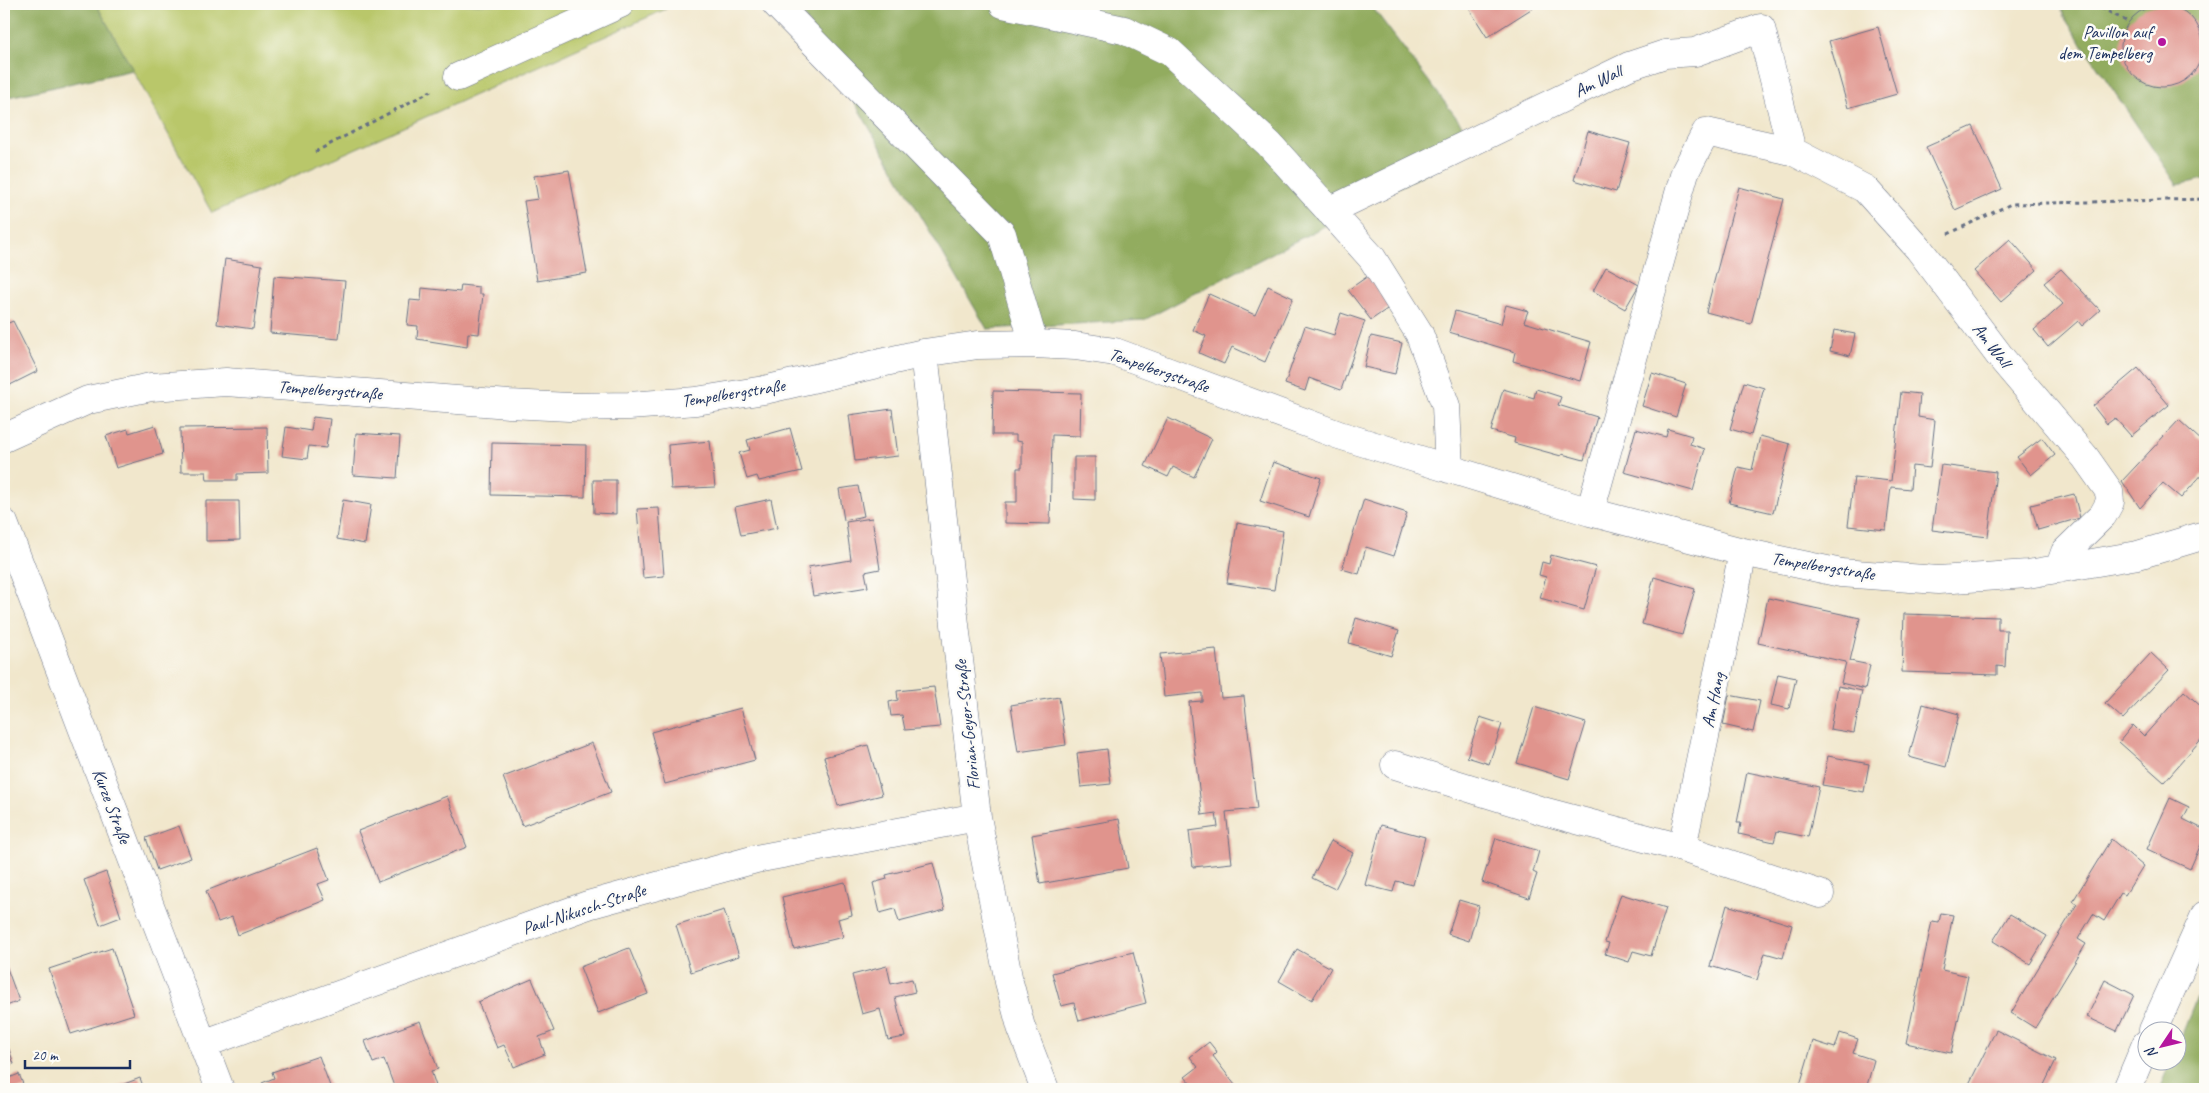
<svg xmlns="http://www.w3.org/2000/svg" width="2209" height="1093" viewBox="0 0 2209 1093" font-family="Caveat,sans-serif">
	<rect width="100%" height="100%" fill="#fdfcf7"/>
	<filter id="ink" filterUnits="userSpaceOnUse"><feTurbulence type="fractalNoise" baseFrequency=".02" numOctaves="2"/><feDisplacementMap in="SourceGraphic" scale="10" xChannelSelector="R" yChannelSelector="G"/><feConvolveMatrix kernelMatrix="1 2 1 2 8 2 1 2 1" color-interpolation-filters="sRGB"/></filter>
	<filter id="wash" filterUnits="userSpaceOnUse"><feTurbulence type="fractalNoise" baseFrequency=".0096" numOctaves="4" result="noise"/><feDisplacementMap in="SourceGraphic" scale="20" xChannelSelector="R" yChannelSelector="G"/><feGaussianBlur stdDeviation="1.12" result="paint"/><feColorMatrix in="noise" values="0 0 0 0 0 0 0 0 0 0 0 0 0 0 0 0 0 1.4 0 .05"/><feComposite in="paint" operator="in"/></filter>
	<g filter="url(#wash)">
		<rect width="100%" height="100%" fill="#f1e7cc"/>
		<path fill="#b9c76a" stroke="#6a7b64" d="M 96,4 L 664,4 L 666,9 L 212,213 Z"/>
		<path fill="#92ac5e" stroke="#566e5e" d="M 4,4 L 96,4 L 133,70 L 4,98 Z
			M 797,4 L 1370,4 L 1478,146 L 1144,320 L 987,329 Z
			M 2060,4 L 2205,4 L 2205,179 L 2177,185 L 2064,17 Z
			M 2205,977 L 2205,1089 L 2159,1089 L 2171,1061 L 2176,1060 L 2177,1047 Z"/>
		<g id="blocks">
			<path fill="#e0948d" d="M 1466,4 L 1539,4 L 1487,37 Z
				M2121 46a41 41 0 1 1 82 0a41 41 0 1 1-82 0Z
				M 1878,27 L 1897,94 L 1848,108 L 1829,41 Z
				M 1973,126 L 2002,189 L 1955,210 L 1926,147 Z
				M 1588,131 L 1630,143 L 1616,192 L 1574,180 Z
				M 569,170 L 587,273 L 537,281 L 524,201 L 538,199 L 534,176 Z
				M 1739,187 L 1784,199 L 1751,324 L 1706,312 Z
				M 2010,239 L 2037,270 L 2001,302 L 1974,271 Z
				M 225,259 L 262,265 L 253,329 L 217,324 Z
				M 1606,267 L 1639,285 L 1625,309 L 1593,291 Z
				M 2061,269 L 2100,310 L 2082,326 L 2078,321 L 2048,347 L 2034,330 L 2063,304 L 2044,283 Z
				M 274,276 L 345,281 L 339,339 L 270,333 Z
				M 1368,276 L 1390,307 L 1371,320 L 1348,290 Z
				M 461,285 L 479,287 L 479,294 L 483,294 L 479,334 L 468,333 L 467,347 L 417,339 L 418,326 L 407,325 L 410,300 L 421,301 L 422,288 L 460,292 Z
				M 1268,286 L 1293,298 L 1265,362 L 1232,347 L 1224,364 L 1199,353 L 1206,336 L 1193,330 L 1209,294 L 1255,315 Z
				M 1506,305 L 1528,311 L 1524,322 L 1591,342 L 1580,381 L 1513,361 L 1515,352 L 1449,332 L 1455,311 L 1501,324 Z
				M 1341,313 L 1365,321 L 1341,390 L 1309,378 L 1305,391 L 1285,384 L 1305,326 L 1334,335 Z
				M 13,321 L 38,371 L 4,388 L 4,325 Z
				M 1834,330 L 1855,334 L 1850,356 L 1830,351 Z
				M 1371,336 L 1402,343 L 1395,374 L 1364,367 Z
				M 2138,368 L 2169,405 L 2131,436 L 2115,418 L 2107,424 L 2093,406 Z
				M 1652,373 L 1686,384 L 1676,417 L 1642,406 Z
				M 1744,382 L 1764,388 L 1751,435 L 1730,429 Z
				M 1503,389 L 1534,398 L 1536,389 L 1561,397 L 1558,405 L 1597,417 L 1584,460 L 1562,454 L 1561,456 L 1514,443 L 1515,438 L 1491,431 Z
				M 993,391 L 1081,393 L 1080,436 L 1052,435 L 1050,524 L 1005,523 L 1005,502 L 1017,502 L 1017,468 L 1022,468 L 1022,442 L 1016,441 L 1016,435 L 992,435 Z
				M 1901,392 L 1920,394 L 1918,417 L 1935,420 L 1930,468 L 1912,466 L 1910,489 L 1891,487 L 1886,530 L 1848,526 L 1854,477 L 1891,481 Z
				M 892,409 L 898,456 L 855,461 L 849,415 Z
				M 313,417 L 330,419 L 326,448 L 309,446 L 307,459 L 282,456 L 286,427 L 311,431 Z
				M 1168,418 L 1212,439 L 1194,477 L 1173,467 L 1168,477 L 1145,466 Z
				M 2179,420 L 2205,444 L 2205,471 L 2181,498 L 2163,483 L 2140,508 L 2122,481 Z
				M 155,425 L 163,454 L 116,468 L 106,436 L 128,429 L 129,433 Z
				M 267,427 L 268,473 L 237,474 L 237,480 L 207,480 L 206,472 L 181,472 L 180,428 Z
				M 790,428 L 802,471 L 759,481 L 757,476 L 747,479 L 739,453 L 750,450 L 747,440 Z
				M 1636,429 L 1666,437 L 1668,429 L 1692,436 L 1690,444 L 1705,449 L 1693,491 L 1624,472 Z
				M 356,433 L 400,436 L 397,478 L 353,475 Z
				M 1760,436 L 1790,444 L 1773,513 L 1729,503 L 1738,467 L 1752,470 Z
				M 2042,438 L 2055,455 L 2031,475 L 2017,457 Z
				M 710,441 L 715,487 L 671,489 L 668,445 Z
				M 492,443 L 586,445 L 585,497 L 491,495 Z
				M 1074,457 L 1095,457 L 1095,500 L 1074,499 Z
				M 1273,462 L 1321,478 L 1309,517 L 1260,501 Z
				M 1941,465 L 1996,472 L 1988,537 L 1932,530 Z
				M 593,480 L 616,480 L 616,514 L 594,513 Z
				M 858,486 L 864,516 L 844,520 L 839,489 Z
				M 2074,494 L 2080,518 L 2038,530 L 2031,505 Z
				M 771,499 L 777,528 L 741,535 L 735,507 Z
				M 1364,499 L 1407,513 L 1394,556 L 1366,547 L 1359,574 L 1342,569 Z
				M 343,500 L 371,505 L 365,544 L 337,539 Z
				M 206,501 L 239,501 L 240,540 L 206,541 Z
				M 659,508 L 664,576 L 643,578 L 637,509 Z
				M 872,518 L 880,569 L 865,572 L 868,587 L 813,596 L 808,567 L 851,560 L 846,522 Z
				M 1237,523 L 1283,531 L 1274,590 L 1227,583 Z
				M 1551,555 L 1596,567 L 1584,610 L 1540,598 L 1546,577 L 1539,575 L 1542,562 L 1549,564 Z
				M 1654,577 L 1695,589 L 1682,635 L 1642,624 Z
				M 1768,598 L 1860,618 L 1850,661 L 1870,665 L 1865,689 L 1841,683 L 1846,662 L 1758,643 Z
				M 1904,614 L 1998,617 L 1998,630 L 2007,630 L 2005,667 L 1997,666 L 1997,675 L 1902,672 Z
				M 1356,618 L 1399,631 L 1391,656 L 1349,643 Z
				M 1216,649 L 1221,698 L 1244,696 L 1257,809 L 1226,812 L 1232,863 L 1193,867 L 1189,831 L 1218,827 L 1216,813 L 1202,815 L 1189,702 L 1202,701 L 1202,693 L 1164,697 L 1160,654 Z
				M 2151,653 L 2169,670 L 2123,719 L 2105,703 Z
				M 1778,674 L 1796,678 L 1789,709 L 1771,705 Z
				M 1838,686 L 1862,691 L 1854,733 L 1830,729 Z
				M 934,687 L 940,727 L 905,730 L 902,715 L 891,716 L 889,702 L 898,700 L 897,691 Z
				M 2184,691 L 2205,710 L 2205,735 L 2164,782 L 2119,742 L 2133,725 L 2144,736 Z
				M 1729,695 L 1760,701 L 1753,732 L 1723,725 Z
				M 1059,697 L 1066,745 L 1018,752 L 1011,705 Z
				M 1923,704 L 1959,714 L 1946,767 L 1909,757 Z
				M 1534,707 L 1586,723 L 1569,779 L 1517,763 Z
				M 741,708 L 755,760 L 665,784 L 651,732 Z
				M 1480,717 L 1502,724 L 1489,764 L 1467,757 Z
				M 592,743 L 611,792 L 522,826 L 503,777 Z
				M 868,745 L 882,795 L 838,806 L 824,757 Z
				M 1107,749 L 1111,784 L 1081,787 L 1077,753 Z
				M 1828,756 L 1869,764 L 1864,792 L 1822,785 Z
				M 1747,772 L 1819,787 L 1808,837 L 1777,831 L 1774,842 L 1739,834 L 1741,823 L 1737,823 Z
				M 447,796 L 467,847 L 378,882 L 358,831 Z
				M 2170,798 L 2189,807 L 2183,819 L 2205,830 L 2205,835 L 2190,869 L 2147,849 Z
				M 1119,819 L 1128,868 L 1040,884 L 1032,835 Z
				M 1381,825 L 1425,837 L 1413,885 L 1396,881 L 1393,892 L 1365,885 Z
				M 179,826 L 191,858 L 157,870 L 146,838 Z
				M 1496,838 L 1539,851 L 1533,872 L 1537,874 L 1529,898 L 1482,882 Z
				M 2111,839 L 2143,866 L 2125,895 L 2121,893 L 2104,921 L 2093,914 L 2078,939 L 2086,944 L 2035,1028 L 2011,1013 L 2077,904 L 2073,901 Z
				M 1331,841 L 1353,853 L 1335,889 L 1312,878 Z
				M 317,848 L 329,880 L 318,884 L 325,900 L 238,935 L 232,917 L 218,922 L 206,891 Z
				M 933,863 L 945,910 L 899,922 L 895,909 L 880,913 L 873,883 L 887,879 L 886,875 Z
				M 106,872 L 121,917 L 100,925 L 84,880 Z
				M 845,882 L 852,915 L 838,919 L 843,937 L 794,949 L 782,897 Z
				M 1621,894 L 1666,908 L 1651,956 L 1633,951 L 1629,962 L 1605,954 L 1609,943 L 1605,942 Z
				M 1459,900 L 1479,906 L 1469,941 L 1448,934 Z
				M 1727,905 L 1792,925 L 1783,958 L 1765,953 L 1757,980 L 1710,966 Z
				M 724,910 L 739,956 L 691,972 L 676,925 Z
				M 1941,913 L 1953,915 L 1942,970 L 1968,976 L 1951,1053 L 1906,1043 L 1932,921 L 1939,922 Z
				M 2010,914 L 2047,936 L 2030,964 L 1993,941 Z
				M 112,948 L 134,1014 L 71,1034 L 49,969 Z
				M 629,948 L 648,994 L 598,1013 L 580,967 Z
				M 1297,949 L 1331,968 L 1312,1000 L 1279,981 Z
				M 1133,952 L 1146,1003 L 1079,1021 L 1074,1003 L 1061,1006 L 1052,973 Z
				M 4,960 L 19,1001 L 4,1007 Z
				M 887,966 L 891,984 L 912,979 L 915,992 L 895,997 L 905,1037 L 888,1040 L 880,1009 L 862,1014 L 852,975 Z
				M 532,979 L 554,1031 L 539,1037 L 545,1054 L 514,1067 L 504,1045 L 497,1048 L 478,1002 Z
				M 2105,980 L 2134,995 L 2117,1031 L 2087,1017 Z
				M 420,1021 L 438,1069 L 431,1071 L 436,1086 L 426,1089 L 395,1089 L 384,1059 L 373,1063 L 365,1041 Z
				M 1996,1030 L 2056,1060 L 2042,1089 L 1980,1089 L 1969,1084 Z
				M 1840,1033 L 1858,1039 L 1853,1053 L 1874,1060 L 1866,1089 L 1814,1089 L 1800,1085 L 1813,1041 L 1835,1048 Z
				M 4,1035 L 14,1064 L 4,1067 Z
				M 1209,1042 L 1217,1052 L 1213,1056 L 1238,1089 L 1195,1089 L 1185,1077 L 1198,1067 L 1190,1057 Z
				M 319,1056 L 331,1089 L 264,1089 L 262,1083 L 274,1078 L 272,1072 Z
				M 19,1074 L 25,1089 L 4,1089 L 4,1080 Z
				M 140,1078 L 144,1089 L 111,1089 Z"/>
		</g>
	</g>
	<g filter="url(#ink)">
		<use href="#blocks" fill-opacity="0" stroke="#666f84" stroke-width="1"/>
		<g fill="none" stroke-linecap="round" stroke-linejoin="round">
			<g stroke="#666f84" stroke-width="29">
				<path id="minor" d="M 776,4 L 1002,234 L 1034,344
					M 1003,4 L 1124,30 L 1170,52 L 1269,144 L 1372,258 L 1419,333 L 1446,406 L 1449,469
					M 458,77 L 620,4
					M 1329,211 L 1629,66 L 1665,54 L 1695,52 L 1761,28 L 1792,151
					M 924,353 L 977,817 L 1009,982 L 1021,1027 L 1045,1089
					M 4,438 L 88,400 L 151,387 L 226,382 L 509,404 L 569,407 L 629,406 L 696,401 L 764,390 L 924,353 L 978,345 L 1034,344 L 1075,346 L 1115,352 L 1339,435 L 1590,512 L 1743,552 L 1841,573 L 1938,580 L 2028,574 L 2138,555 L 2205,535
					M 1590,512 L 1685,172 L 1706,132 L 1792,151 L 1865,189 L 1919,249 L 2002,359 L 2085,457 L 2109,491 L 2110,502 L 2103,515 L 2065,552 L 2059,569
					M 4,523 L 220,1089
					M 1395,765 L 1543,811 L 1682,848 L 1820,894
					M 1682,848 L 1743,552
					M 203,1044 L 588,905 L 756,859 L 977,817"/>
			</g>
			<g stroke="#666f84" stroke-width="29">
				<path id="major" d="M 2153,1030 L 2205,915
					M 2127,1089 L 2146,1044"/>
			</g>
			<path stroke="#666f84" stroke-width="3" stroke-dasharray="4 4" stroke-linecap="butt" d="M 2094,4 L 2126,21
				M 315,152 L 431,91
				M 1948,234 L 2011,204 L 2205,199"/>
			<use href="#minor" stroke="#fff" stroke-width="28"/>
			<use href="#major" stroke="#fff" stroke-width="28"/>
		</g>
	</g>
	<circle fill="#b5179e" stroke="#fdfcf7" stroke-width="2" cx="2162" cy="42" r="5"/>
	<g text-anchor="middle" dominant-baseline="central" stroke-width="5" stroke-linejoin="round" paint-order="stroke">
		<g font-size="18" fill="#1b2f5e" stroke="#fdfcf7" text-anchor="end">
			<text x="2152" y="32">Pavillon auf<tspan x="2152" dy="21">dem Tempelberg</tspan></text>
		</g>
		<g font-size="18" fill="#1b2f5e" stroke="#fdfcf7">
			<text transform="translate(1598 81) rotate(-26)">Am Wall</text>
			<text transform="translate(1992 345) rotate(52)">Am Wall</text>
			<text transform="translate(1159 370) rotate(19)">Tempelbergstraße</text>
			<text transform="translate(330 390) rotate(4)">Tempelbergstraße</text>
			<text transform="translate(733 393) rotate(-9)">Tempelbergstraße</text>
			<text transform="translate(1823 566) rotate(9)">Tempelbergstraße</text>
			<text transform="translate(1713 700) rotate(-78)">Am Hang</text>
			<text transform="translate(967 725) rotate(-96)">Florian-Geyer-Straße</text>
			<text transform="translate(112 806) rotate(69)">Kurze Straße</text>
			<text transform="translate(584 909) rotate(-18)">Paul-Nikusch-Straße</text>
		</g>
	</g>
	<rect width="2209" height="1093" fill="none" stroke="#fdfcf7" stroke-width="20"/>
	<g transform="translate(2162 1046) rotate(235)"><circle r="24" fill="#fdfcf7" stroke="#a3aaba"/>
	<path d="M0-4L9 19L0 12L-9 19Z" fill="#b5179e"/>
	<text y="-8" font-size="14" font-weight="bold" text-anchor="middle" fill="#1b2f5e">N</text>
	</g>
	<path d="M25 1060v8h105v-8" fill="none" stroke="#1b2f5e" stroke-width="2.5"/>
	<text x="32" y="1060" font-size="15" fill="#1b2f5e" stroke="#fdfcf7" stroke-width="4" paint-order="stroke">20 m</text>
</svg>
